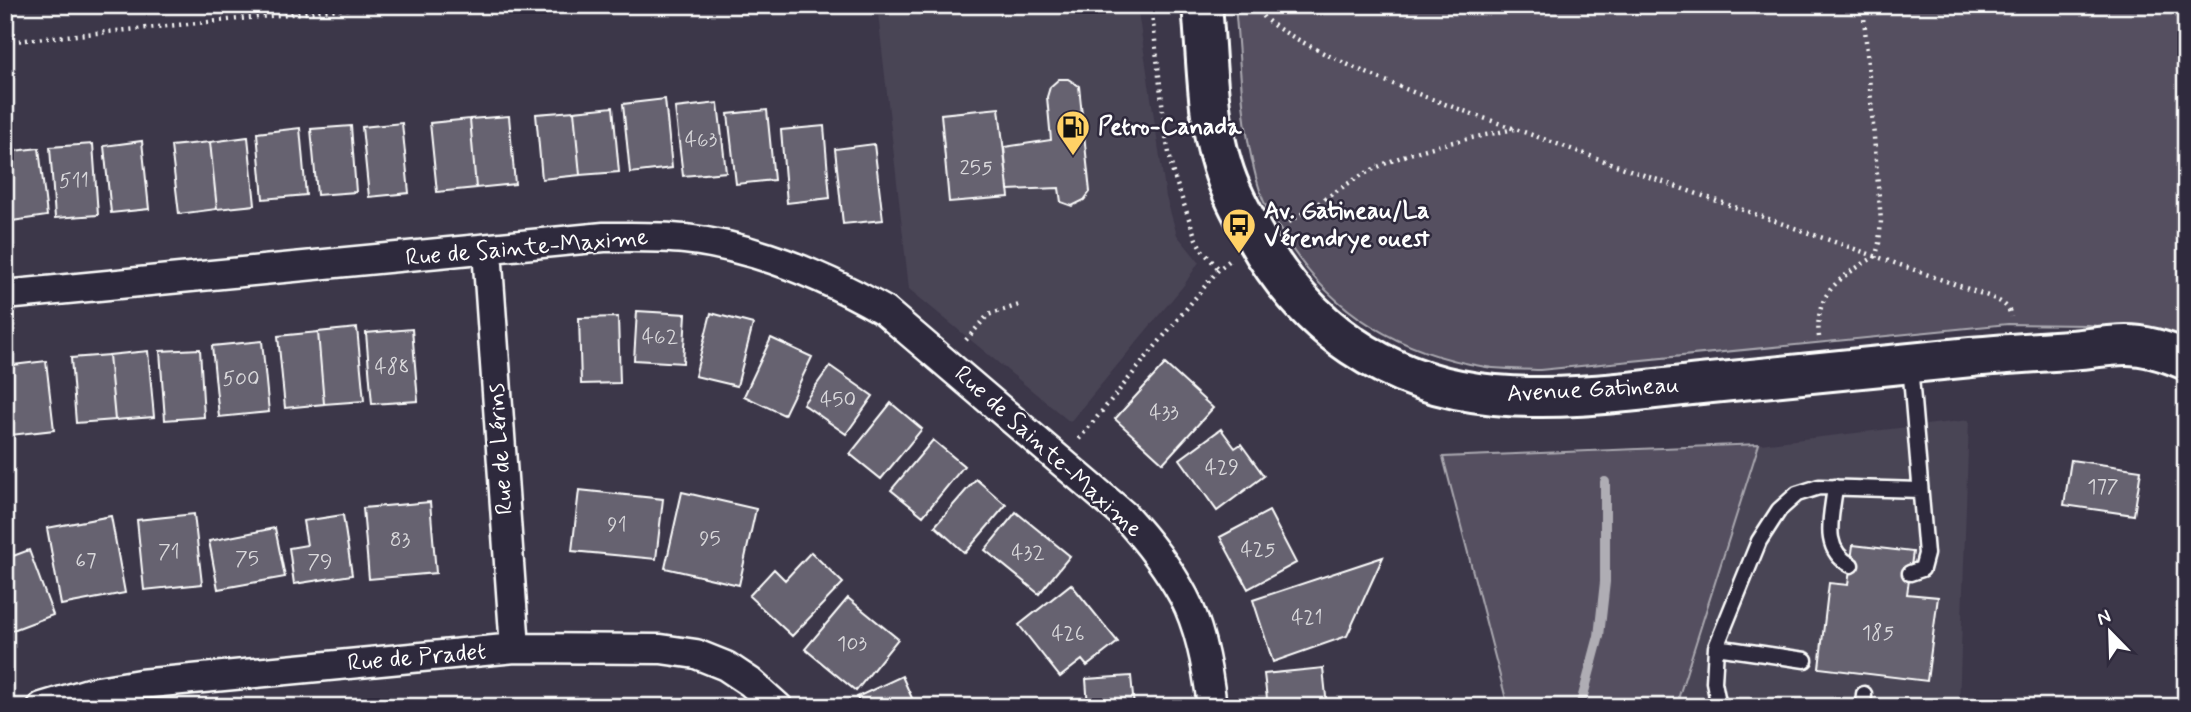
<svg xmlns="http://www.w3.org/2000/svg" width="2191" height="712" viewBox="0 0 2191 712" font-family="Mynerve,sans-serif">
	<rect width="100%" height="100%" fill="#3c3749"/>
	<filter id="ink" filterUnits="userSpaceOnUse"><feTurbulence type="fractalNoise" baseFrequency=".0143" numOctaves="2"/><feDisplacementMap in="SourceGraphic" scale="14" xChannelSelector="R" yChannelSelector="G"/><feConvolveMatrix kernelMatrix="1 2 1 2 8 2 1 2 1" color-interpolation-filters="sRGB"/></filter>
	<g filter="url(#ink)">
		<path fill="#494455" d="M 877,5 L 1137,5 L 1166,197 L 1177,235 L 1199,262 L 1184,285 L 1070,422 L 909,289 Z
			M 1969,420 L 1959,707 L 1682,707 L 1679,696 L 1760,444 Z"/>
		<path fill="#555060" stroke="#aaa8b0" stroke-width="2" d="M 1235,5 L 2186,5 L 2186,346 L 2131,329 L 2087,325 L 2008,324 L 1540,370 C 1522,369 1504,370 1486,367 C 1399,353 1330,313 1284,236 C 1277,223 1265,209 1261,194 C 1241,133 1241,69 1235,5 Z
			M 1759,444 L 1679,696 L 1682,707 L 1508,707 L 1443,457 Z"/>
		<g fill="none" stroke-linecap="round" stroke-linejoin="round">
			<path stroke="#afadb4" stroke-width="10" d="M 1580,707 L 1599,636 L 1605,582 L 1605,482"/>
		</g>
		<path fill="#666270" stroke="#fff" stroke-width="2" d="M 1059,79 L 1068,79 L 1079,86 L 1090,192 L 1084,200 L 1072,206 L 1061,202 L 1059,188 L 1008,190 L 1004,147 L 1051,140 L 1047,97 L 1050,87 Z
			M 665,99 L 672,168 L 630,173 L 623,104 Z
			M 718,103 L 726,172 L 683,176 L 675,108 Z
			M 613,107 L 619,172 L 580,175 L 574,111 Z
			M 999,108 L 1009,197 L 949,202 L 941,114 Z
			M 767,110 L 774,180 L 736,184 L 728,114 Z
			M 574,111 L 580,175 L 542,179 L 536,114 Z
			M 509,116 L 515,184 L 476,188 L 470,119 Z
			M 470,119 L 476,188 L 437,192 L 430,123 Z
			M 402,123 L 409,193 L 369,197 L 362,127 Z
			M 351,126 L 356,192 L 317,195 L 311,129 Z
			M 824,126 L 830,198 L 787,203 L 781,130 Z
			M 300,128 L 306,195 L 263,199 L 257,133 Z
			M 248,137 L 255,205 L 217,209 L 210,142 Z
			M 142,141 L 149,209 L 111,213 L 104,146 Z
			M 210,142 L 217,209 L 179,214 L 171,146 Z
			M 93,144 L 98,215 L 55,218 L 50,147 Z
			M 874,144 L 883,220 L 843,224 L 835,149 Z
			M 39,148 L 47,216 L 5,222 L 5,152 Z
			M 637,311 L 686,314 L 683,363 L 634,360 Z
			M 711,313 L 753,324 L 737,386 L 695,376 Z
			M 618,317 L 620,383 L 581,384 L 579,318 Z
			M 357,328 L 364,401 L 324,404 L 318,332 Z
			M 412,329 L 418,401 L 372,404 L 366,333 Z
			M 318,332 L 324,404 L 285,408 L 278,336 Z
			M 771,338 L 812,357 L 784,415 L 744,396 Z
			M 262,341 L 269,412 L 219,417 L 212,346 Z
			M 200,349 L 204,417 L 165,420 L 160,351 Z
			M 148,351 L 154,417 L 115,420 L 109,355 Z
			M 109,355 L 115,420 L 76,423 L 71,358 Z
			M 46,361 L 54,430 L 11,435 L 5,366 Z
			M 1165,364 L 1213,408 L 1163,463 L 1115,419 Z
			M 830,366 L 873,396 L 846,434 L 803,404 Z
			M 891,403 L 922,429 L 881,479 L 850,454 Z
			M 1221,429 L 1235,448 L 1241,444 L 1264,476 L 1217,511 L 1180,459 Z
			M 933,440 L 964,466 L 923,516 L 891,490 Z
			M 2071,460 L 2141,470 L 2134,515 L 2064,505 Z
			M 976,479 L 1006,505 L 965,553 L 935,526 Z
			M 579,490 L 663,499 L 656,559 L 572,551 Z
			M 682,492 L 756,509 L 739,585 L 665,568 Z
			M 430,502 L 436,573 L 369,579 L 363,508 Z
			M 1269,511 L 1296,563 L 1248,589 L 1220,537 Z
			M 1016,512 L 1070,556 L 1039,594 L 985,550 Z
			M 194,514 L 202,584 L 144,590 L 137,520 Z
			M 343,515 L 352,575 L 294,584 L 289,548 L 307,545 L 303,521 Z
			M 111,516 L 125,593 L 61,605 L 47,528 Z
			M 275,528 L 285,577 L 218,589 L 209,541 Z
			M 1853,545 L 1913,552 L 1907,594 L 1938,597 L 1927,681 L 1819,668 L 1829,583 L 1848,585 Z
			M 29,550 L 53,615 L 5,633 L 5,559 Z
			M 811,552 L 843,583 L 792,636 L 749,596 L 774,569 L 785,580 Z
			M 1383,557 L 1347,636 L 1273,662 L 1253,600 Z
			M 1071,584 L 1118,642 L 1087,666 L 1082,660 L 1060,677 L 1019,625 Z
			M 848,598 L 898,639 L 856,691 L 805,649 Z
			M 1323,668 L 1327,706 L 1346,704 L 1346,707 L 1268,707 L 1264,674 Z
			M 902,676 L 916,707 L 861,707 L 857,697 Z
			M 1131,676 L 1134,707 L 1088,707 L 1086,679 Z"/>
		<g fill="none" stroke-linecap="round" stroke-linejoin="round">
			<g stroke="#fff" stroke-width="19">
				<path id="lane" d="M 1835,487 C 1832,516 1820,549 1851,565
					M 1910,573 L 1922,569 L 1926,554 L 1910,365
					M 1716,647 L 1805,660
					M 1719,707 L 1714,682 L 1716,647 L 1759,541 L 1779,510 L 1797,494 L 1819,487 L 1920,490
					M 1863,707 L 1864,694"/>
			</g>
			<g stroke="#fff" stroke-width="33">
				<path id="street" d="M 487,250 L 515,648
					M 5,295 L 604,237 C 631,237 658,236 685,239 C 756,247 824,276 885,311 L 1124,515 C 1147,540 1168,567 1184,597 C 1201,629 1208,671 1212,707
					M 42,707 L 92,692 L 140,684 L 515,648 L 661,649 L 696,654 L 726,666 L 750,682 L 778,707"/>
			</g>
			<g stroke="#fff" stroke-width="44">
				<path id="secondary" d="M 1202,5 C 1207,58 1206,115 1222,165 C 1229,189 1241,211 1253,233 C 1305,328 1386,385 1495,395 C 1566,402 1640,390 1711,383 C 1798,374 1884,366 1971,357 C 2004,354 2037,352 2070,350 C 2088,349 2107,345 2126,345 C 2145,345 2168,352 2186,360"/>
			</g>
			<path stroke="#fff" stroke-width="4.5" stroke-dasharray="2 5" stroke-linecap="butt" d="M 1151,5 L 1166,138 L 1173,173 L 1196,239 L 1202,250 L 1219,269
				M 1254,5 L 1264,18 L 1276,27 C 1361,78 1457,108 1549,141 C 1695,194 1842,244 1988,296 C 1999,301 2009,304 2011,317
				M 5,42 L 381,5
				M 1289,222 C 1320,204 1347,181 1380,166 C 1422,146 1469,139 1514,129
				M 1819,337 C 1814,291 1841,277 1876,256 L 1879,243 L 1881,221 L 1863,5
				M 966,340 L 988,315 L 1019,305
				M 1079,439 L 1219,269 L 1229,261"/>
			<use href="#lane" stroke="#2f2a3d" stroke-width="14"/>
			<use href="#street" stroke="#2f2a3d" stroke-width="28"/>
			<use href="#secondary" stroke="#2f2a3d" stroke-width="38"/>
		</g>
	</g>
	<defs>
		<g id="fuel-pin" transform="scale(1.75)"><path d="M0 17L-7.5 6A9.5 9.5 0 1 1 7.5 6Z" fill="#ffd166" stroke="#2f2a3d"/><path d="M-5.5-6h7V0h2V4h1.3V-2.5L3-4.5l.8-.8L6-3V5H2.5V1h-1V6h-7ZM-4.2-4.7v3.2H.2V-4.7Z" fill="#111"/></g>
		<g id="bus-pin" transform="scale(1.75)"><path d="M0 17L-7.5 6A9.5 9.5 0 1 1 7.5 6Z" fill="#ffd166" stroke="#2f2a3d"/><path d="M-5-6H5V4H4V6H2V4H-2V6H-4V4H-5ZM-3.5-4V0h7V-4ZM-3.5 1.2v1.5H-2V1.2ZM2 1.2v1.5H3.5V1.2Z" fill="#111"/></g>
	</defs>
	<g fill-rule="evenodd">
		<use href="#fuel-pin" x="1073" y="127"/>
		<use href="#bus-pin" x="1239" y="225"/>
	</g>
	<g text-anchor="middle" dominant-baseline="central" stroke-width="5" stroke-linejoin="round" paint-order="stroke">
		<g font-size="21" fill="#d9d8db">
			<text x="701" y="140">463</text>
			<text x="976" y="168">255</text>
			<text x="74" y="181">511</text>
			<text x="660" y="337">462</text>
			<text x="392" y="367">488</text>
			<text x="241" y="379">500</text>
			<text x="838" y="400">450</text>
			<text x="1164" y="413">433</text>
			<text x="1222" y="468">429</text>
			<text x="2103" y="487">177</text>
			<text x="617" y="525">91</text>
			<text x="710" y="539">95</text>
			<text x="400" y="540">83</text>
			<text x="1258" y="550">425</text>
			<text x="169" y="552">71</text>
			<text x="1028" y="553">432</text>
			<text x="247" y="559">75</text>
			<text x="86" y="561">67</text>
			<text x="320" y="562">79</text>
			<text x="1307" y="618">421</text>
			<text x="1878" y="633">185</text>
			<text x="1068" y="634">426</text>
			<text x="852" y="644">103</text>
		</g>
		<g font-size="24" font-weight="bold" fill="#fff" stroke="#2f2a3d" text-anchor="start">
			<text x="1098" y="127">Petro-Canada</text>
			<text x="1264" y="211">Av. Gatineau/La<tspan x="1264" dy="28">Vérendrye ouest</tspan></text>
		</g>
		<g font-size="24" fill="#fff" stroke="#2f2a3d">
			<text transform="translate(527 248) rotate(-5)">Rue de Sainte-Maxime</text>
			<text transform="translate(1593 390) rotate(-3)">Avenue Gatineau</text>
			<text transform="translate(501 449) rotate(-94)">Rue de Lérins</text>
			<text transform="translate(1048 452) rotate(42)">Rue de Sainte-Maxime</text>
			<text transform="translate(417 658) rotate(-5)">Rue de Pradet</text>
		</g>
	</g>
	<rect width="2191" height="712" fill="none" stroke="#2f2a3d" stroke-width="28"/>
	<rect x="14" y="14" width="2163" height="684" fill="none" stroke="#fff" stroke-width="2.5" filter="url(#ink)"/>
	<g transform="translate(2110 632) rotate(337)" stroke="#2f2a3d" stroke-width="5" paint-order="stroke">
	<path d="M0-5L12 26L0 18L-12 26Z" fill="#ffffff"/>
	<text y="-10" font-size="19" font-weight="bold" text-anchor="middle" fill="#ffffff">N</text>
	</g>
</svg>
